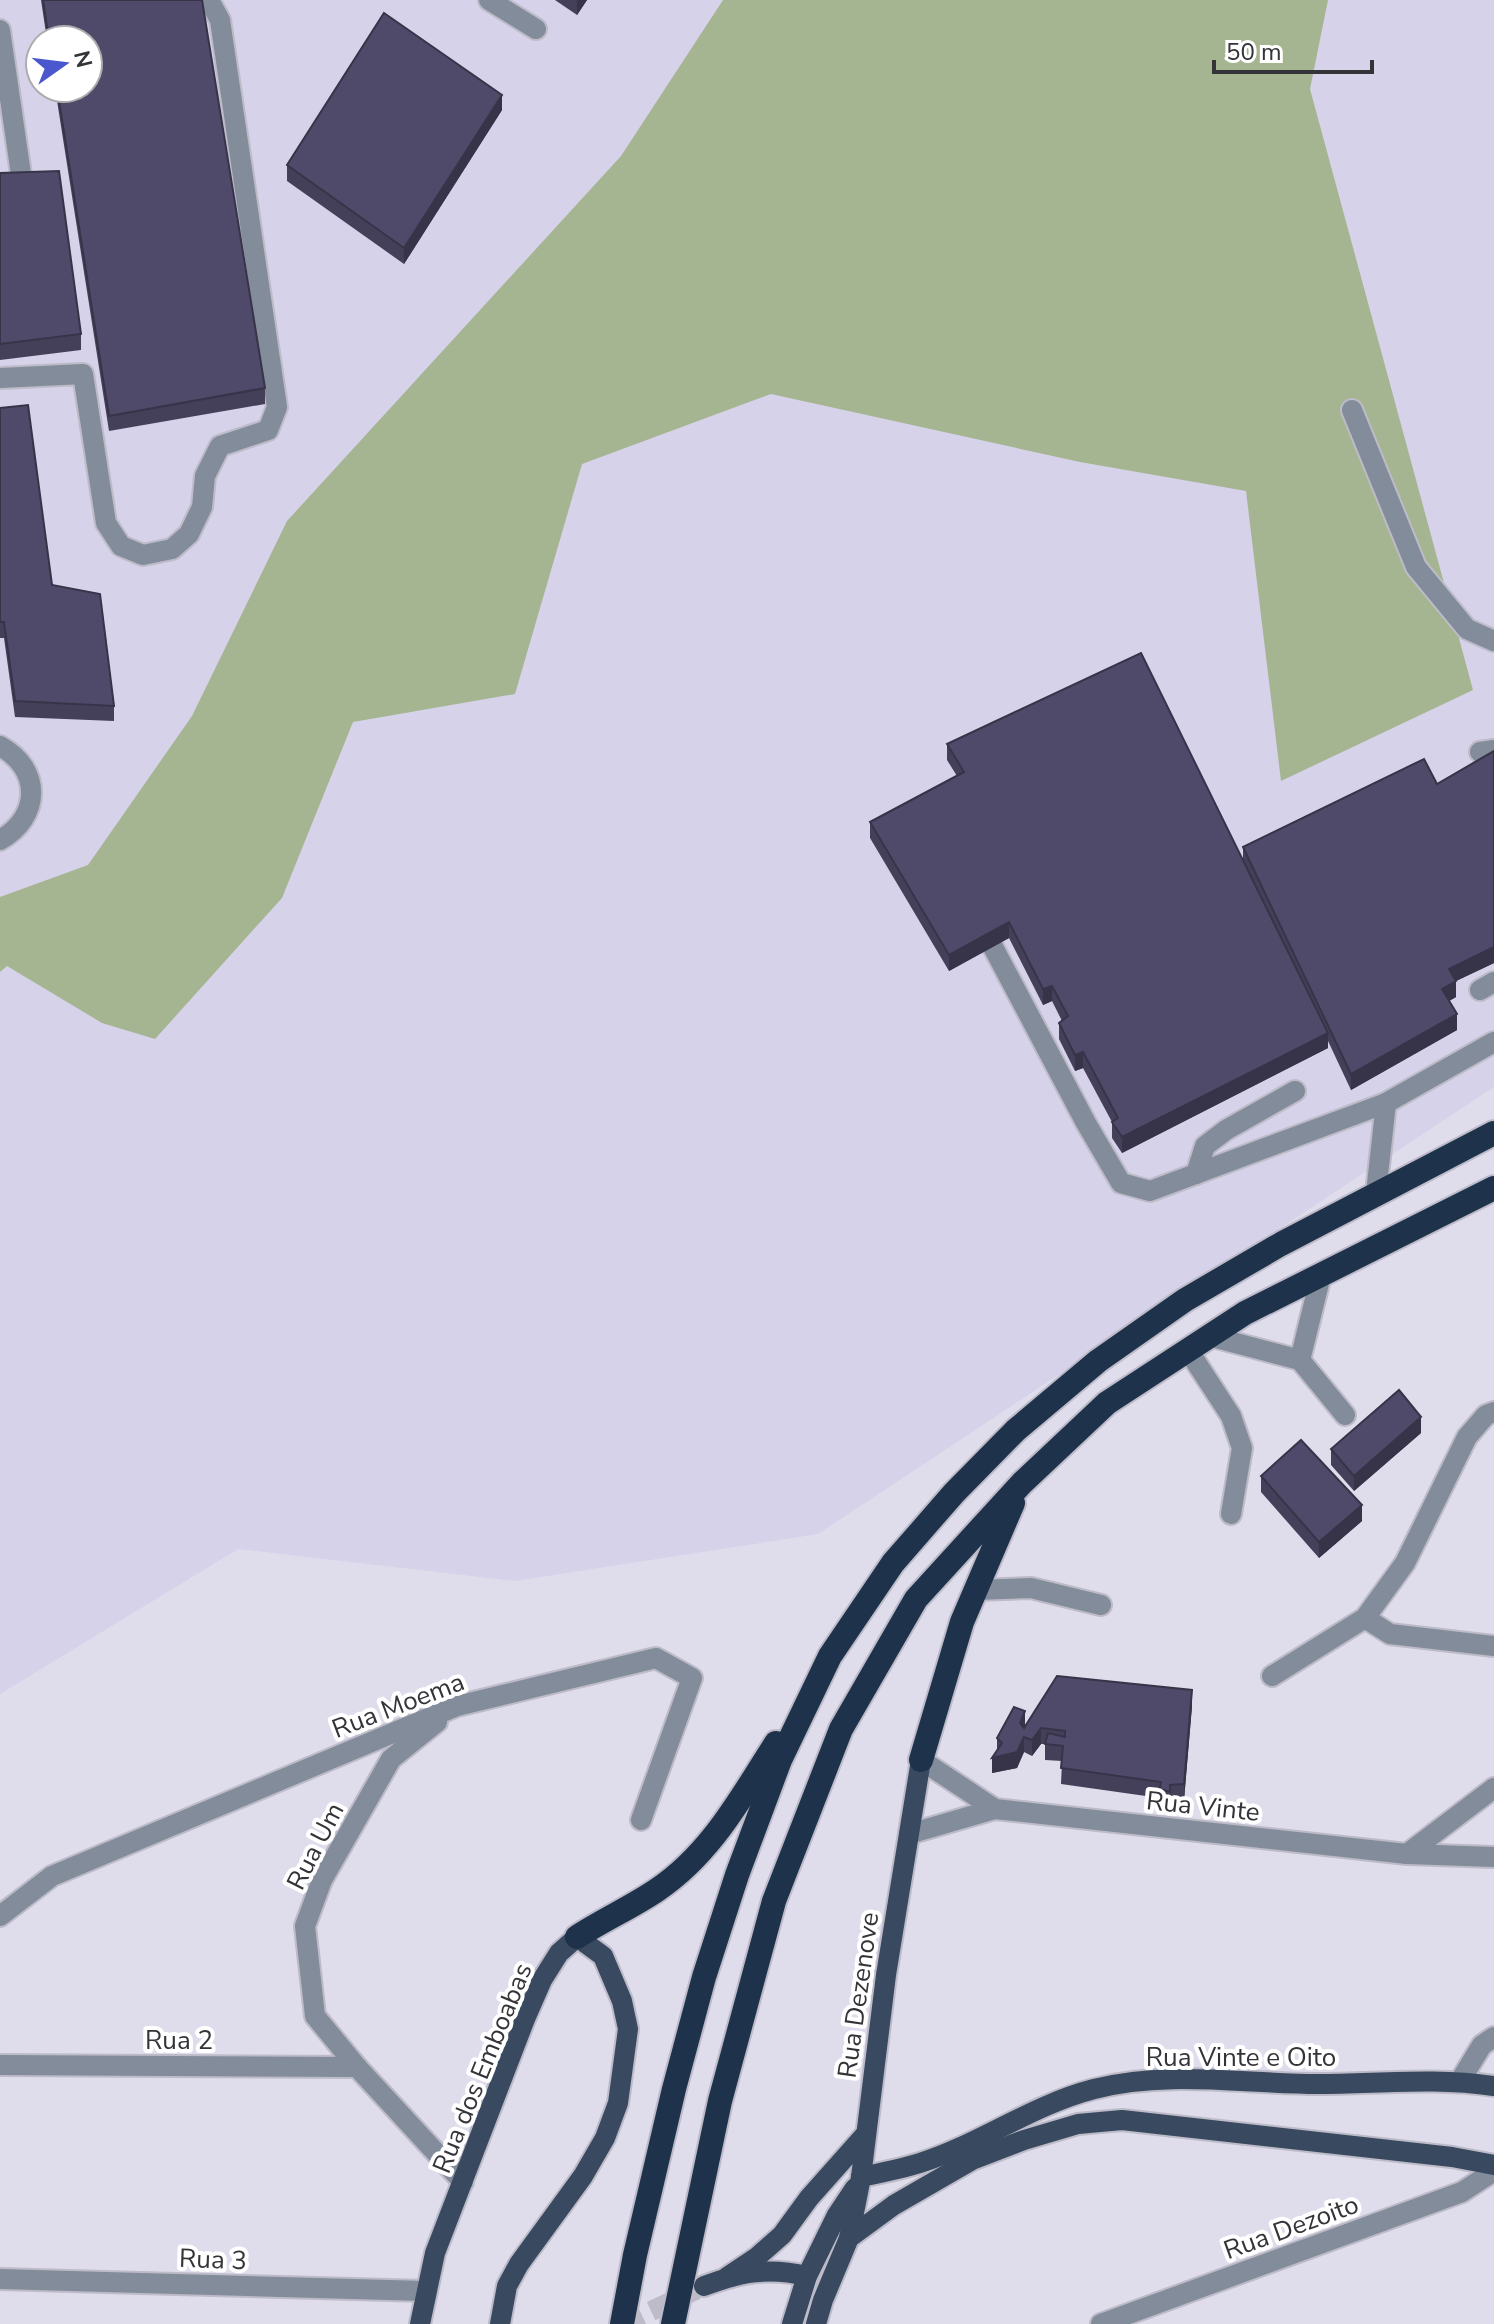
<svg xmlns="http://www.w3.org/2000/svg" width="1494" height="2324" font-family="'Nunito Sans',sans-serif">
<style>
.built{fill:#d5d2e9;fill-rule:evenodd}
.forest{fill:#a6b591}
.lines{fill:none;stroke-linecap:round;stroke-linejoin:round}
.major-tunnel{stroke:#bdbbc8;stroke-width:20;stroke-dasharray:20 10;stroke-linecap:butt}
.minor-casing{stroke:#bdbbc8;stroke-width:24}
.major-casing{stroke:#bdbbc8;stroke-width:24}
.highway-casing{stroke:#bdbbc8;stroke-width:28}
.minor{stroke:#828c9a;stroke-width:20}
.major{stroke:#384960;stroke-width:20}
.highway{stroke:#1e324b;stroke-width:24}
.wall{fill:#44405a}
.shaded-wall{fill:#37344a}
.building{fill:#4f4a69;stroke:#37344a;stroke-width:2}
.labels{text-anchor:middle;stroke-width:8;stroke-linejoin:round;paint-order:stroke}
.street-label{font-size:26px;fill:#333338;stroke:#fff}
</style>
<rect width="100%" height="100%" fill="#dfddec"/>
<path class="built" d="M0 0H1494V1087L818 1534 515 1581 238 1549 0 1694ZM40 40H88V88H40Z"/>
<polygon class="forest" points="723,0 1328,0 1310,89 1473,690 1281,781 1246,491 1080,462 771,394 582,464 515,694 353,722 282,898 155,1039 102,1023 7,966 0,972 0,897 88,865 192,716 287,521 621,156"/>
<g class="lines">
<polyline class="major-tunnel" points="624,2324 704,2286"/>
<g class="minor-casing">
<g id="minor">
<polyline points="489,0 536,29"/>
<polyline points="0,30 23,188"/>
<polyline points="0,378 83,374 106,523 121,546 143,555 172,549 189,534 202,507 205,476 220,446 268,430 277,407 220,20 209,0"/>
<polyline points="1352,410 1416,567 1467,629 1494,641"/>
<path d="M0 746C42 769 41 817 0 840"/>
<polyline points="1480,752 1494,750"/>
<polyline points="993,947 1086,1123 1121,1183 1150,1191 1386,1103 1494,1042"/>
<polyline points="1480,990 1494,982"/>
<polyline points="1196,1174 1205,1146 1226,1130 1295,1091"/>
<polyline points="1376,1193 1386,1103"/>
<polyline points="1321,1275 1300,1360 1345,1415"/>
<polyline points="1209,1336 1300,1360"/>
<polyline points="1188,1350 1231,1416 1242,1448 1231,1514"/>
<polyline points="976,1590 1031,1588 1101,1605"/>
<polyline points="1365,1618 1390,1634 1494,1646"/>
<polyline points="1272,1676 1365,1618 1405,1563 1467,1437 1486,1415 1494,1412"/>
<polyline points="437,1722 391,1759 322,1880 305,1926 315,2016 357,2067 463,2182"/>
<polyline points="921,1760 995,1809 1407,1854 1494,1857"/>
<polyline points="909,1834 995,1809"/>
<polyline points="1407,1854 1494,1788"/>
<polyline points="0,1916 52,1876 457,1706 656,1658 692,1678 641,1820"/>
<polyline points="0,2065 357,2067"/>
<polyline points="1460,2081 1482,2045 1494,2037"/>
<polyline points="0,2279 425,2291"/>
<polyline points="1101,2324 1462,2192 1494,2171"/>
</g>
</g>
<g class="major-casing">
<g id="major">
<path d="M861 2177C880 2173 901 2169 920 2163 980 2144 1032 2105 1094 2089 1167 2070 1244 2084 1318 2084 1377 2084 1435 2077 1494 2086"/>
<polyline points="849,2238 861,2177 886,1975 921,1760"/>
<polyline points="727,2277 757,2257 782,2235 809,2198 865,2135"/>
<path d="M704 2286C741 2272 768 2267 807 2276"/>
<polyline points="420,2324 435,2253 525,2019 542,1980 559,1953 577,1937 603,1956 622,2001 628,2029 618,2103 605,2138 583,2176 519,2264 507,2286 500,2324"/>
<polyline points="792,2324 807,2276 837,2215 855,2188"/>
<polyline points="816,2324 823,2300 849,2238 894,2205 972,2160 1024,2140 1078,2124 1122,2120 1452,2157 1494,2165"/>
</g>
</g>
<g class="highway-casing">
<g id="highway">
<polyline points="921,1760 962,1622 1013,1503"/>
<path d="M577 1937C603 1920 632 1907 657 1890 711 1854 742 1796 776 1743"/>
<polyline points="622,2324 635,2255 674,2089 704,1977 737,1875 780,1760 830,1656 893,1563 954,1493 1016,1430 1098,1361 1185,1300 1281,1244 1494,1133"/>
<polyline points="673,2324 720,2101 774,1901 841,1729 916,1599 1022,1483 1107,1403 1245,1313 1494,1188"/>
</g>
</g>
<use href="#minor" class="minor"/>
<use href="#major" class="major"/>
<use href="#highway" class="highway"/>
</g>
<g class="wall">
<polygon points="41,0 202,0 265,388 265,404 109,431 55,88 88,88 88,40 47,40"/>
<polygon points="555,0 587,0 577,15"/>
<polygon points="502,110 404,264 287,181 287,165"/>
<polygon points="0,173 81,334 81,350 0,360"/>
<polygon points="0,408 52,585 114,706 114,721 15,717 4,638 0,638"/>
<polygon points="947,744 1243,860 1243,847 1437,784 1494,751 1494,963 1456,981 1456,997 1449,1001 1457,1030 1351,1090 1328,1041 1328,1048 1122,1153 1112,1138 1112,1122 1083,1068 1075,1071 1059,1039 1059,1023 1062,1021 1052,1001 1043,1005 1009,938 949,971 870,838 870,822 957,776 947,760"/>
<polygon points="1421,1433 1354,1491 1331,1465 1331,1449"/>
<polygon points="1261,1476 1362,1521 1319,1558 1261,1492"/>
<polygon points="1192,1706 1184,1800 1170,1801 1170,1808 1160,1805 1160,1798 1061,1784 1062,1761 1045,1760 1045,1744 1041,1744 1032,1756 1024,1752 1017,1768 992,1773 997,1750 997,1738 1025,1728"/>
</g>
<g class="shaded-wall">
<polygon points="577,0 587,0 577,15"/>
<polygon points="502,95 502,110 404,264 404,248"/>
<polygon points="1009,922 1009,938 949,971 949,955"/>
<polygon points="1494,947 1494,963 1456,981 1456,997 1442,1005 1442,989 1449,969"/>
<polygon points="1052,986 1052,1001 1043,1005 1043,989"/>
<polygon points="1457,1014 1457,1030 1351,1090 1351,1074"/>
<polygon points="1328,1033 1328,1048 1122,1153 1122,1137"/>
<polygon points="1083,1052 1083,1068 1075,1071 1075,1055"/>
<polygon points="1421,1417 1421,1433 1354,1491 1354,1476"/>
<polygon points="1362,1505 1362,1521 1319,1558 1319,1542"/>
<polygon points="1192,1690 1192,1706 1184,1800 1184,1784"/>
<polygon points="1025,1711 1025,1727 1020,1739 1020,1723"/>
<polygon points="1041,1728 1041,1744 1032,1756 1032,1740"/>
<polygon points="1024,1737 1024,1752 1017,1768 992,1773 992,1758"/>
</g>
<g class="building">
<polygon points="43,0 202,0 265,388 109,416 57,88 88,88 88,40 49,40"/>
<polygon points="384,13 502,95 404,248 287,165"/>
<polygon points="59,171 81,334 0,344 0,173"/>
<polygon points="28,405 52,585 100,594 114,706 15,701 4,622 0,622 0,408"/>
<polygon points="1141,653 1328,1033 1122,1137 1112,1122 1118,1118 1083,1052 1075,1055 1059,1023 1068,1016 1052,986 1043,989 1009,922 949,955 870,822 964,772 947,744"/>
<polygon points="1494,751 1494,947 1449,969 1456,981 1442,989 1457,1014 1351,1074 1243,847 1424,759 1437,784"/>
<polygon points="1399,1390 1421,1417 1354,1476 1331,1449"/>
<polygon points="1301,1440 1362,1505 1319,1542 1261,1476"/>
<polygon points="1057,1676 1192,1690 1184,1784 1170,1785 1170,1792 1160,1789 1161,1782 1061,1768 1063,1746 1045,1744 1048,1733 1065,1737 1065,1731 1041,1728 1032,1740 1024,1737 1017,1752 992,1758 1002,1743 997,1738 1014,1707 1025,1711 1020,1723 1024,1728"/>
</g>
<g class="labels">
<g class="street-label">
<text transform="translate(398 1705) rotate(-21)" y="9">Rua Moema</text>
<text transform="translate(1203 1806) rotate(6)" y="9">Rua Vinte</text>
<text transform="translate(315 1846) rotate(-63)" y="9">Rua Um</text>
<text transform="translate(858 1995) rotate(-82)" y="9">Rua Dezenove</text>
<text x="179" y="2049">Rua 2</text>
<text x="1241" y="2066">Rua Vinte e Oito</text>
<text transform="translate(482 2068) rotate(-68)" y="9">Rua dos Emboabas</text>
<text transform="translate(1291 2227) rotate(-20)" y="9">Rua Dezoito</text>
<text transform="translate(213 2259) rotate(2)" y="9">Rua 3</text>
</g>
</g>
<g transform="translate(64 64) rotate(76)"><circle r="38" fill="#ffffff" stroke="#adadaf" stroke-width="2"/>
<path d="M0-6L14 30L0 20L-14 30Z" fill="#4b57cd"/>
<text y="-12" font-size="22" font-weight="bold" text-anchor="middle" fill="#333338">N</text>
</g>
<path d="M1214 60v12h158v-12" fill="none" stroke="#333338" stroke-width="4"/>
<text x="1226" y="60" font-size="24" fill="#333338" stroke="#ffffff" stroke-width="6" paint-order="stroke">50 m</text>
</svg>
